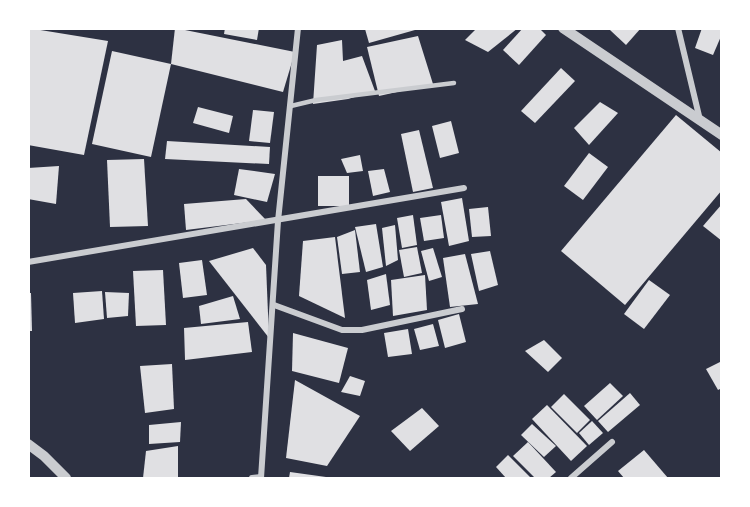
<svg xmlns="http://www.w3.org/2000/svg" width="750" height="507" font-family="Karla,sans-serif">
<style>
.building{fill:#e0e0e3}
.lines{fill:none;stroke-linecap:round;stroke-linejoin:round}
.service{stroke:#caccd0;stroke-width:4.5}
.minor{stroke:#caccd0;stroke-width:6}
.tertiary{stroke:#caccd0;stroke-width:10}
</style>
<rect width="100%" height="100%" fill="#2d3142"/>
<g class="building">
<polygon points="28,28 108,41 84,155 28,145"/>
<polygon points="175,28 295,52 283,92 171,64"/>
<polygon points="225,28 259,28 257,40 224,34"/>
<polygon points="413,28 415,30 369,43 365,29"/>
<polygon points="477,28 518,28 488,52 465,40"/>
<polygon points="523,28 539,28 546,35 519,65 503,50"/>
<polygon points="612,28 641,28 626,45 610,30"/>
<polygon points="702,28 722,28 722,34 713,55 695,48"/>
<polygon points="418,36 433,84 379,96 367,47"/>
<polygon points="342,40 343,61 362,56 375,91 348,99 313,104 317,45"/>
<polygon points="112,51 171,64 151,157 92,144"/>
<polygon points="561,68 575,81 535,123 521,111"/>
<polygon points="600,102 618,113 589,145 574,128"/>
<polygon points="198,107 233,116 229,133 193,123"/>
<polygon points="253,110 274,112 270,143 249,141"/>
<polygon points="676,115 722,153 722,190 625,305 561,251"/>
<polygon points="451,121 459,153 440,158 432,126"/>
<polygon points="419,130 433,188 413,192 401,134"/>
<polygon points="167,141 270,147 269,164 165,159"/>
<polygon points="589,153 608,167 583,200 564,186"/>
<polygon points="360,155 363,171 347,173 341,159"/>
<polygon points="144,159 148,226 110,227 107,160"/>
<polygon points="59,166 56,204 28,199 28,168"/>
<polygon points="239,169 275,174 267,202 234,195"/>
<polygon points="384,169 390,192 373,196 368,171"/>
<rect x="318" y="176" width="31" height="30"/>
<polygon points="462,198 469,241 449,246 441,202"/>
<polygon points="246,199 266,220 186,230 184,204"/>
<polygon points="722,204 722,241 703,226"/>
<polygon points="488,207 491,236 472,237 469,209"/>
<polygon points="413,215 417,245 402,248 397,218"/>
<polygon points="441,215 444,238 424,241 420,218"/>
<polygon points="376,224 383,267 366,272 355,227"/>
<polygon points="395,225 398,260 386,266 382,228"/>
<polygon points="355,230 360,272 342,274 337,237"/>
<polygon points="335,237 345,318 299,296 303,241"/>
<polygon points="417,247 422,273 404,277 399,250"/>
<polygon points="253,248 266,265 269,338 209,261"/>
<polygon points="433,248 442,277 429,281 421,251"/>
<polygon points="490,251 498,285 479,291 471,254"/>
<polygon points="465,254 478,304 450,307 443,258"/>
<polygon points="202,260 207,295 183,298 179,263"/>
<polygon points="163,270 166,325 136,326 133,271"/>
<polygon points="386,274 390,305 371,310 367,280"/>
<polygon points="425,275 427,310 393,316 391,280"/>
<polygon points="649,280 670,295 644,329 624,314"/>
<polygon points="102,291 104,319 75,323 73,293"/>
<polygon points="105,292 129,293 128,316 107,318"/>
<polygon points="28,293 31,293 32,331 28,331"/>
<polygon points="233,296 240,319 201,324 199,306"/>
<polygon points="459,314 466,342 445,348 438,320"/>
<polygon points="248,322 252,352 185,360 184,328"/>
<polygon points="433,324 439,346 420,350 414,329"/>
<polygon points="408,329 412,354 388,357 384,333"/>
<polygon points="293,333 348,348 339,383 292,371"/>
<polygon points="544,340 562,358 548,372 525,351"/>
<polygon points="722,361 722,388 718,390 706,369"/>
<polygon points="172,364 174,409 145,413 140,366"/>
<polygon points="350,376 365,381 360,396 341,392"/>
<polygon points="295,380 360,416 327,466 286,458"/>
<polygon points="610,383 623,396 597,420 584,406"/>
<polygon points="630,393 640,405 608,432 598,421"/>
<polygon points="564,394 590,420 577,433 551,407"/>
<polygon points="547,405 587,446 571,461 532,419"/>
<polygon points="422,408 439,426 410,451 391,431"/>
<polygon points="592,421 603,433 589,445 579,433"/>
<polygon points="181,422 180,442 149,444 149,425"/>
<polygon points="532,424 556,446 544,457 521,435"/>
<polygon points="528,442 556,472 549,478 535,478 513,456"/>
<polygon points="178,446 178,478 143,478 146,451"/>
<polygon points="644,450 668,478 624,478 618,471"/>
<polygon points="508,455 531,478 506,478 496,467"/>
<polygon points="290,472 326,477 326,478 289,478"/>
</g>
<g class="lines">
<polyline class="service" points="291,106 316,100 454,83"/>
<g class="minor">
<polyline points="678,28 700,120"/>
<polyline points="28,262 464,188"/>
<polyline points="274,305 342,330 362,330 462,309"/>
<polyline points="252,478 261,477"/>
<polyline points="261,478 278,221 298,28"/>
<polyline points="571,478 612,442"/>
</g>
<g class="tertiary">
<polyline points="563,28 722,135"/>
<polyline points="28,444 44,456 66,478"/>
</g>
</g>
<rect width="750" height="507" fill="none" stroke="#ffffff" stroke-width="60"/>
</svg>
